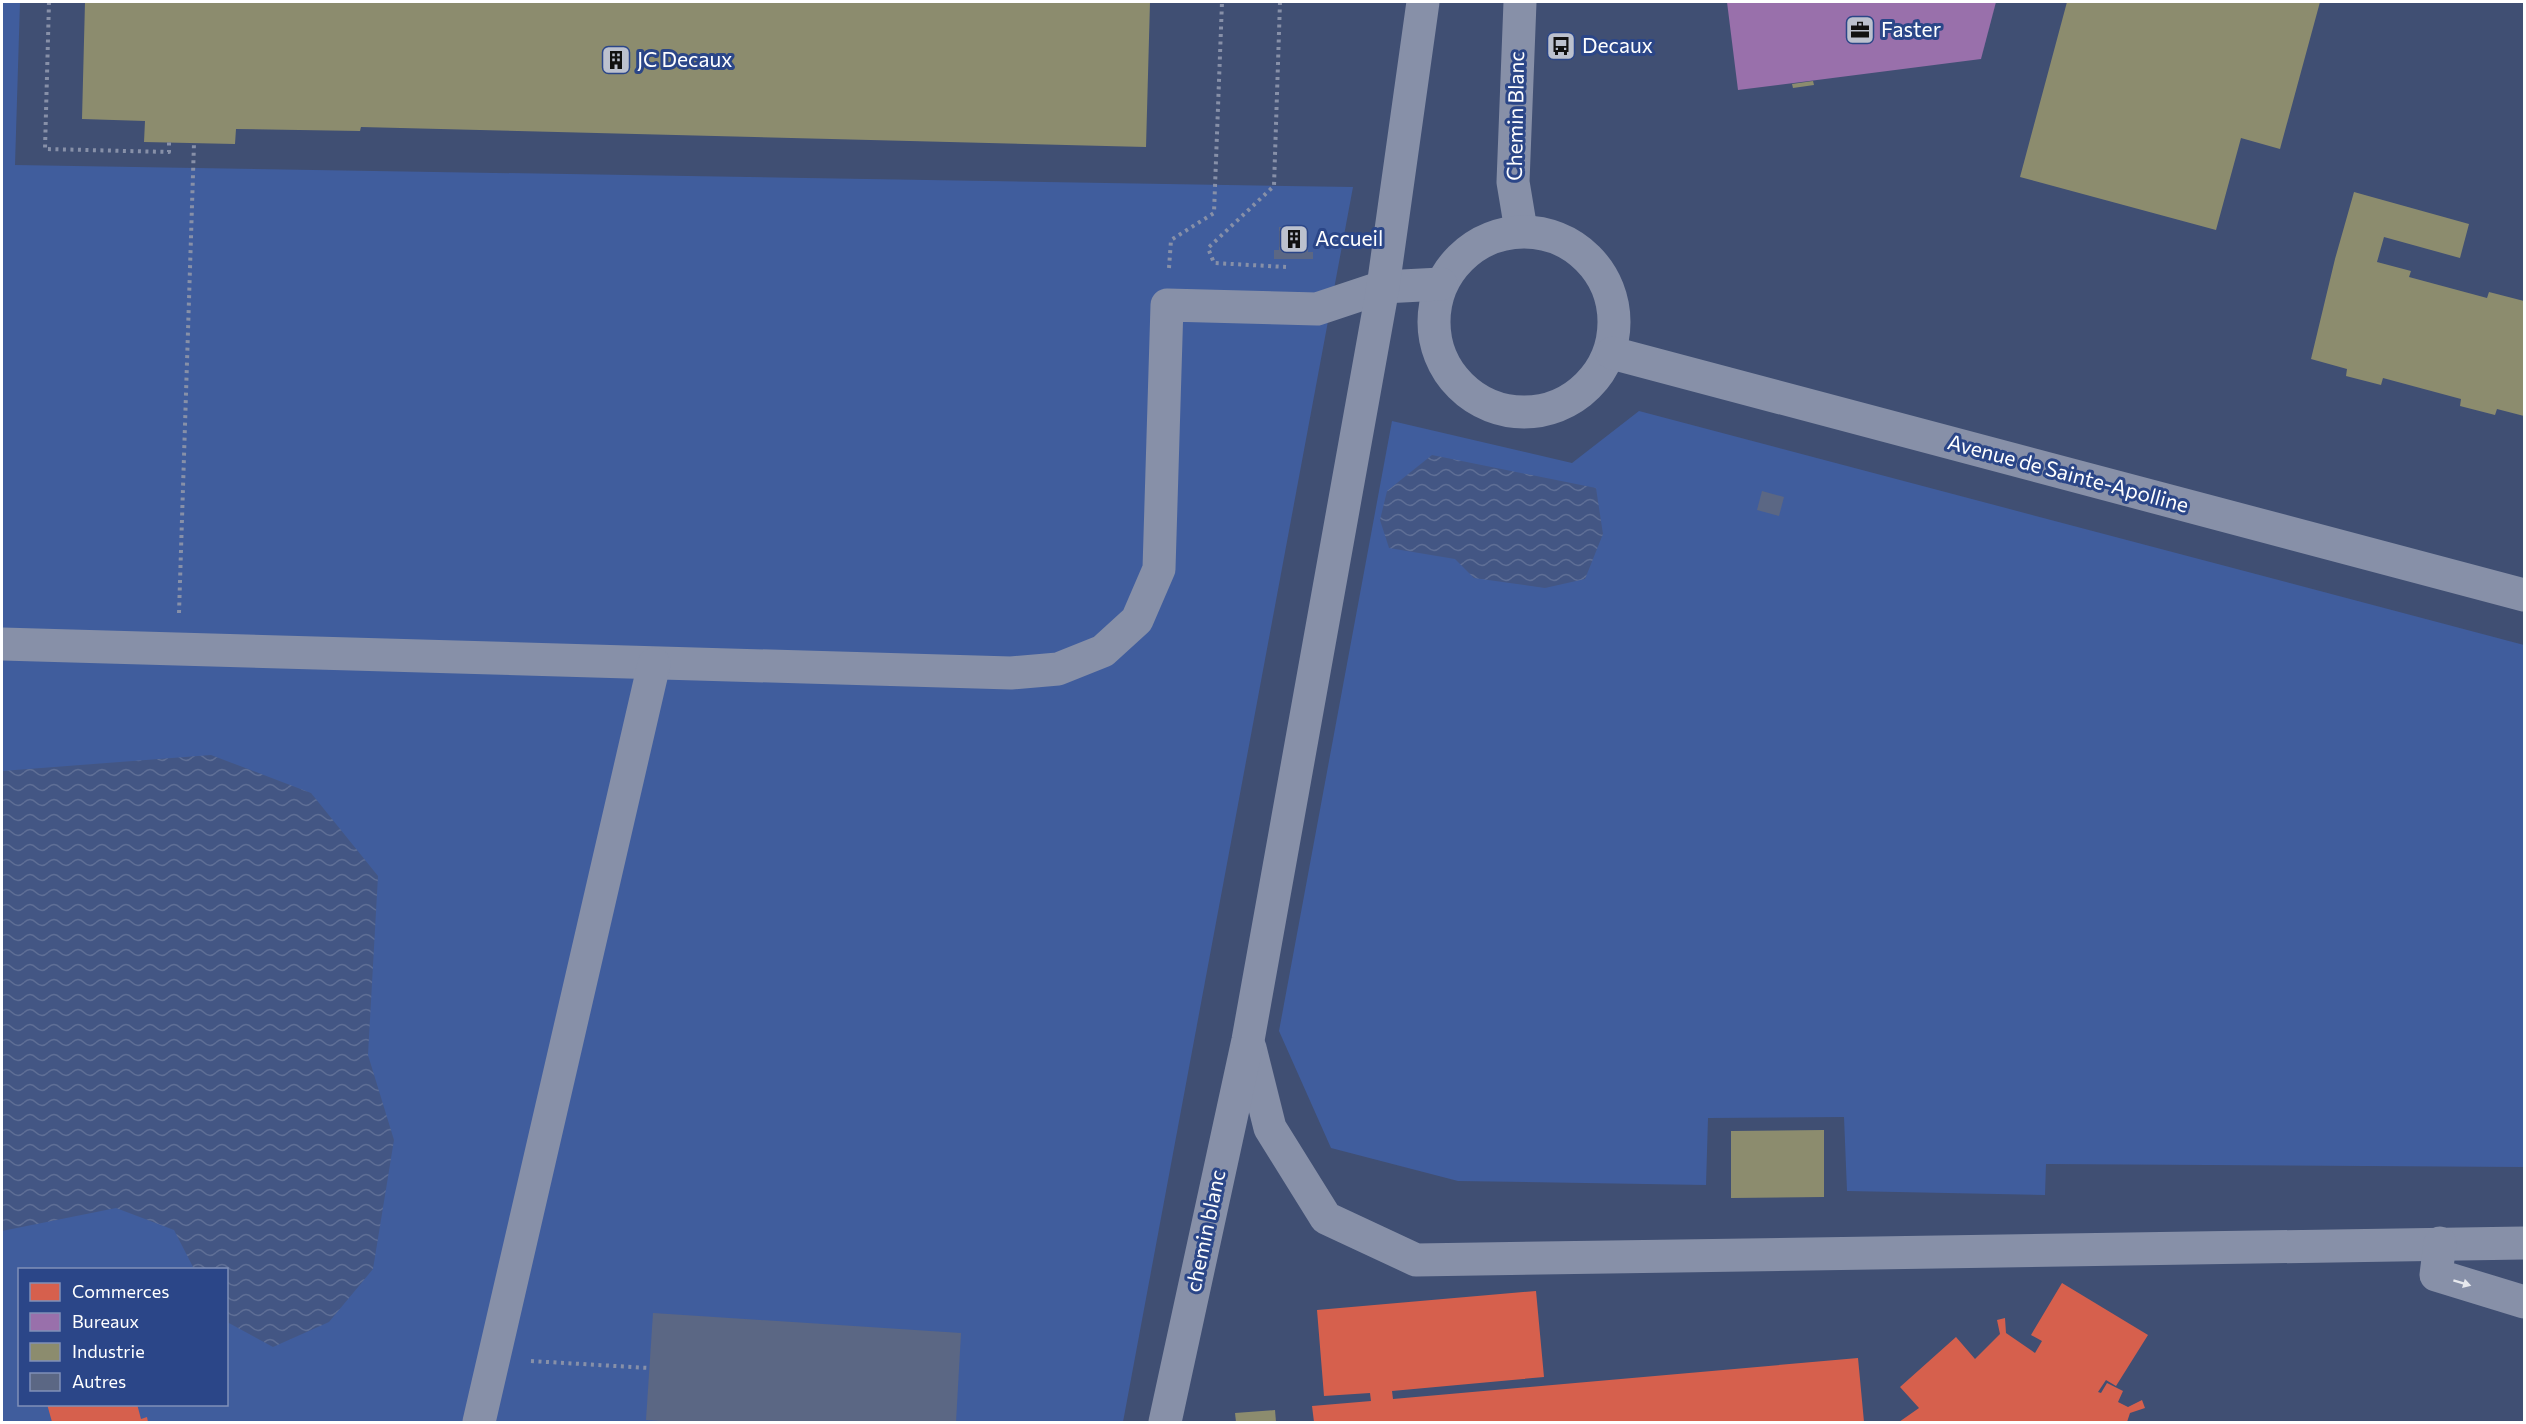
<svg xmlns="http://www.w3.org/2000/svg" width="2526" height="1424" font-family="Commissioner,sans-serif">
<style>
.grass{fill:#405d9d;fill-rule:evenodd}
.water{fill:url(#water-waves)}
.shops{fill:#d6604d}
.offices{fill:#9970ab}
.industry{fill:#8c8c6e}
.building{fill:#5b6784}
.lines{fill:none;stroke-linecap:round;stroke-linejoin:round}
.path{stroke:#8790a8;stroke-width:4;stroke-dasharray:3 4.5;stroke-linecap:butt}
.minor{stroke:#8790a8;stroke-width:33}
.oneway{fill:#e7e9ee}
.labels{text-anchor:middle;stroke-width:6;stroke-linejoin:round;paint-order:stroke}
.poi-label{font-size:21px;fill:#fff;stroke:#2b4688;text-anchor:start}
.street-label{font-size:21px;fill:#fff;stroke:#2b4688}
</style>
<defs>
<pattern id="water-waves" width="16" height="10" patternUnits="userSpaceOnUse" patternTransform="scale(1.5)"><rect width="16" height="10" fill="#435684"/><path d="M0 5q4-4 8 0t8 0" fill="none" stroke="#5f6f96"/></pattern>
</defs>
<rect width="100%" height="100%" fill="#404f73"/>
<g class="grass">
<path d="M2 2H20L15 165 1353 187 1123 1422H2ZM20 1270H226V1404H20Z"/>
<polygon points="1639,411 2524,645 2524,1167 2046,1164 2045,1195 1847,1191 1844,1117 1708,1118 1706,1185 1458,1181 1331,1148 1279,1031 1392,421 1572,463"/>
</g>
<g class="water">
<polygon points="1432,455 1596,488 1603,534 1585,579 1545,588 1474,578 1455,559 1389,548 1380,520 1387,491"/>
<polygon points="211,755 311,793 378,876 368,1055 394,1140 373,1269 329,1322 273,1347 227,1322 226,1270 194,1269 174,1230 116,1208 2,1231 2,771"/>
</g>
<g class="shops">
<polygon points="2062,1283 2148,1335 2116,1386 2106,1380 2098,1392 2101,1393 2107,1383 2123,1391 2118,1402 2128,1407 2142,1400 2145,1408 2130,1413 2127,1422 1899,1422 1919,1408 1900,1387 1956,1337 1975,1359 2000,1334 1997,1320 2005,1318 2006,1333 2035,1353 2042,1341 2031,1335"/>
<polygon points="1536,1291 1544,1377 1392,1391 1393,1399 1858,1358 1864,1422 1314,1422 1312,1406 1371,1401 1370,1393 1324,1396 1317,1310"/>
<polygon points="47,1404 137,1404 141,1419 147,1417 148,1422 52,1422"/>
</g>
<polygon class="offices" points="1727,2 1996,2 1981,59 1738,90"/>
<g class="industry">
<polygon points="85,2 1150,2 1146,147 361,127 360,131 236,129 235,144 144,142 145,121 82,119"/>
<polygon points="2067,2 2320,2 2280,149 2241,138 2216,230 2020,177"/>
<polygon points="1813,81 1814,85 1793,88 1792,84"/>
<polygon points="2354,192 2469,224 2460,258 2384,237 2377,262 2411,271 2409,277 2487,298 2489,292 2524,301 2524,416 2497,409 2495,415 2460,406 2461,399 2383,378 2381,385 2346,376 2347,369 2311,359 2335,259"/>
<polygon points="1824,1130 1824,1197 1731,1198 1731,1131"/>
<polygon points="1275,1410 1276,1422 1236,1422 1235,1413"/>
</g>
<g class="building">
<polygon points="1279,227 1308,228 1308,252 1313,252 1313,259 1274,259 1274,250 1279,250"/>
<polygon points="1762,491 1784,497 1779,516 1757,510"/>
<polygon points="653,1313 961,1333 956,1422 675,1422 646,1420"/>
</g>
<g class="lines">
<g class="path">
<polyline points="49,2 45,149 169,152 169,142"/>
<polyline points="1280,2 1274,186 1208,248 1214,263 1286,267"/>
<polyline points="1169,268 1171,240 1214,213 1222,2"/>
<polyline points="179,613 194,143"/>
<polyline points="531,1361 649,1368"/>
</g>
<g class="minor">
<polyline points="1520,2 1513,182 1521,230"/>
<circle cx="1524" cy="322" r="90"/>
<polyline points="1612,353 2524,595"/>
<polyline points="2,644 1011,673 1058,669 1103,651 1137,620 1159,569 1167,305 1317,309 1383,287 1441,284"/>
<polyline points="1250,1048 1270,1128 1326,1218 1416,1260 2524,1243"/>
<polyline points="2440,1243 2436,1275 2524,1302"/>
<polyline points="479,1422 654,664"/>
<polyline points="1165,1422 1248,1040 1383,287 1423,2"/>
</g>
</g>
<defs><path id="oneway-solid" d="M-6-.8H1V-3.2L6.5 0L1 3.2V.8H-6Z" transform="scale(1.5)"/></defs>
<use class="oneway" href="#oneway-solid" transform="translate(2462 1283) rotate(17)"/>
<defs>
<g id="office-square" transform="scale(1.5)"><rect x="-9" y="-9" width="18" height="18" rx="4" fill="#bcc1ce" stroke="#2b4688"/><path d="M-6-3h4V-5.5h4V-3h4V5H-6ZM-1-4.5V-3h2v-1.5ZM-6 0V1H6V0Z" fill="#111"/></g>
<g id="bus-square" transform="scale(1.5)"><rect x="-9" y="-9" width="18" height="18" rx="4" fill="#bcc1ce" stroke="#2b4688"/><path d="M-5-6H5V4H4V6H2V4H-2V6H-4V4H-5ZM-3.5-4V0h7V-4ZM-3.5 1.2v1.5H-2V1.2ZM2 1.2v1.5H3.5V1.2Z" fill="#111"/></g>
<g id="building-square" transform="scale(1.5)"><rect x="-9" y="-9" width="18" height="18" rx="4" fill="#bcc1ce" stroke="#2b4688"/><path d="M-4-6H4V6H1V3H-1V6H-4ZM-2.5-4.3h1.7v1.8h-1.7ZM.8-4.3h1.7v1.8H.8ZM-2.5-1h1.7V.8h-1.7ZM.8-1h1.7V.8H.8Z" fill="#111"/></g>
</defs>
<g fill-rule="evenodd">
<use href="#office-square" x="1860" y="30"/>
<use href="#bus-square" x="1561" y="46"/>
<use href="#building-square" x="616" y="60"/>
<use href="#building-square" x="1294" y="239"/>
</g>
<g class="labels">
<g class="poi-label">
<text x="1881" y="37">Faster</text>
<text x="1582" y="53">Decaux</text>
<text x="637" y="67">JC Decaux</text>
<text x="1315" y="246">Accueil</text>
</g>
<g class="street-label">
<text transform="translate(1516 116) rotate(-89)" y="7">Chemin Blanc</text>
<text transform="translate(2068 474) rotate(15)" y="7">Avenue de Sainte-Apolline</text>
<text transform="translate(1206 1231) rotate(-78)" y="7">chemin blanc</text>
</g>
</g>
<rect width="2526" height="1424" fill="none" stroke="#ffffff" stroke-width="6"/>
<rect x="18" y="1268" width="210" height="138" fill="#2b4688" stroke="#8090b8" stroke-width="1.5"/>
<rect x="30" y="1283" width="30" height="18" fill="#d6604d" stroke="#8090b8" stroke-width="1.5"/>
<text x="72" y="1298" font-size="18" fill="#ffffff">Commerces</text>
<rect x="30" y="1313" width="30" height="18" fill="#9970ab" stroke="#8090b8" stroke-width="1.5"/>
<text x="72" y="1328" font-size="18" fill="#ffffff">Bureaux</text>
<rect x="30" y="1343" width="30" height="18" fill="#8c8c6e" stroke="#8090b8" stroke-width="1.5"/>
<text x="72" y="1358" font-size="18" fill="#ffffff">Industrie</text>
<rect x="30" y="1373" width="30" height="18" fill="#5b6784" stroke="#8090b8" stroke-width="1.5"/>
<text x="72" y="1388" font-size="18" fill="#ffffff">Autres</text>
</svg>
